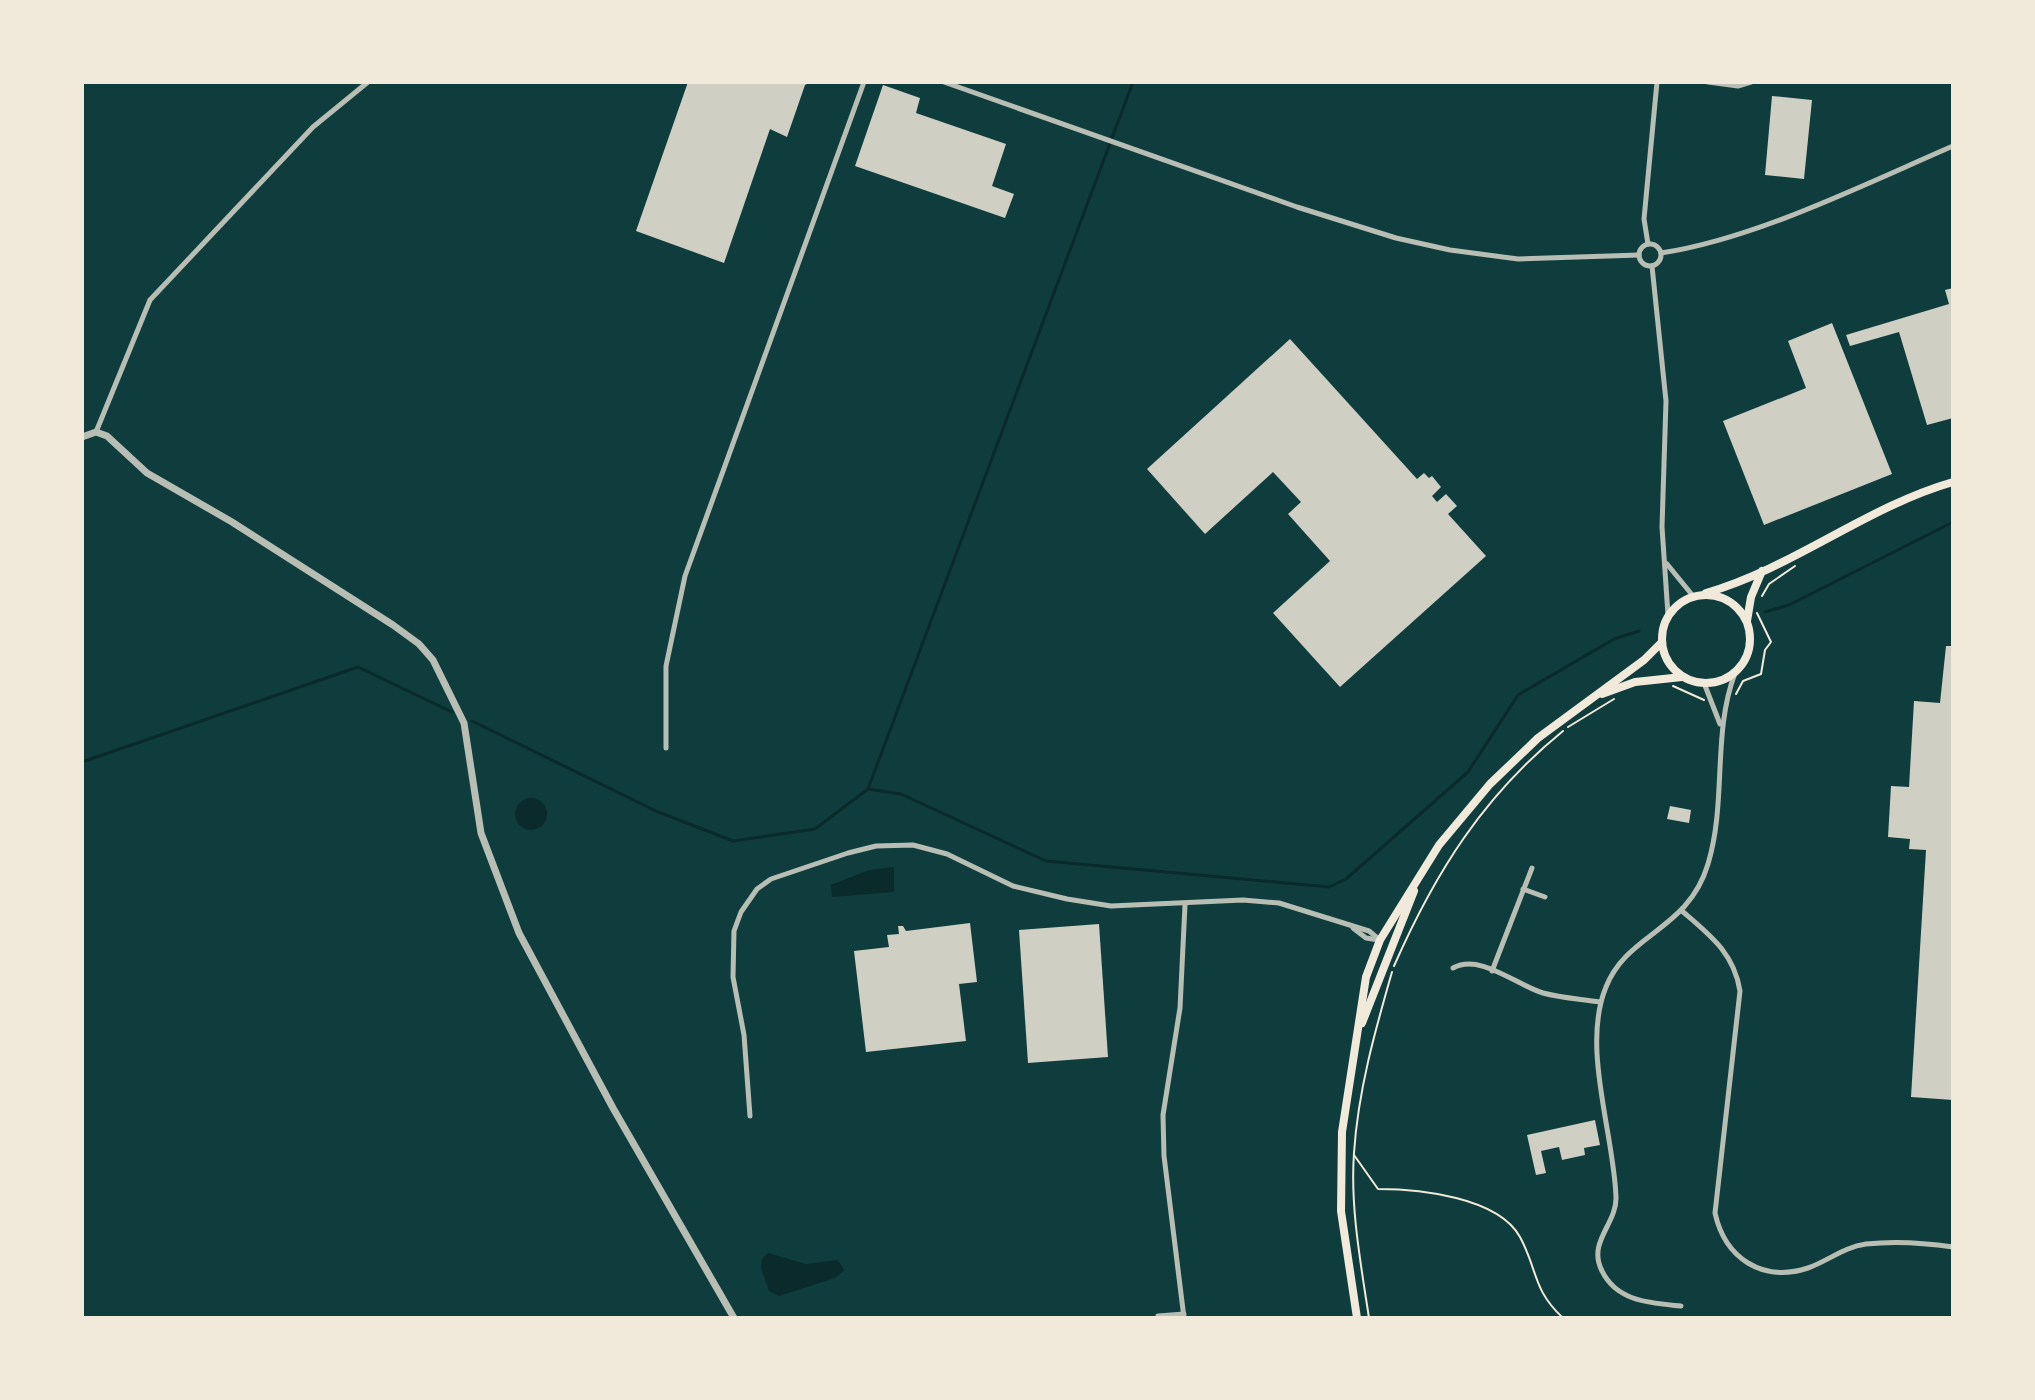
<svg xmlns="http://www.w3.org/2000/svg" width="2035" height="1400" font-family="'PT Sans Narrow',sans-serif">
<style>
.water{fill:#0a2a2b}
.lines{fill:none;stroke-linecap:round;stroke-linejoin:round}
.stream{stroke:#0a2a2b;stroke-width:3}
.building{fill:#cfcfc3}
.path{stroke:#f1e9da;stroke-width:2}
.minor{stroke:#b8beb3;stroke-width:5}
.tertiary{stroke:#b8beb3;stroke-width:7}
.primary{stroke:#f1e9da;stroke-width:8}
</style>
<rect width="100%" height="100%" fill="#0f3d3e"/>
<g class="water">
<circle cx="531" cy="814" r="16"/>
<polygon points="894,867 894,892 832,897 831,885 869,870"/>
<polygon points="768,1253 806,1264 838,1260 844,1270 835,1278 779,1296 769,1291 761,1268 762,1259"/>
</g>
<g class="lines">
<g class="stream">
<polyline points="1765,612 1789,605 1953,522"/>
<polyline points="472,721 656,811 733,841 815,829 868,789 1133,82"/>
<polyline points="82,762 358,667 452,712"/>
<polyline points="868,789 901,794 1046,861 1329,887 1346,879 1468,772 1518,695 1614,639 1639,631"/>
</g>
</g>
<g class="building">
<polygon points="688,82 811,82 805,85 787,137 770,129 724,263 636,231"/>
<polygon points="883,85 920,98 916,113 1006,144 992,186 1014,194 1005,218 855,166"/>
<polygon points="1772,96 1812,100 1804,179 1765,175"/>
<polygon points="1953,288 1953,418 1927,425 1899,332 1850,346 1846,335 1949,304 1945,290"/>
<polygon points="1832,323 1892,474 1764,525 1723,421 1806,388 1788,341"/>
<polygon points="1290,339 1417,479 1424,473 1429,478 1432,476 1441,487 1432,496 1437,502 1446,494 1457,506 1448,514 1486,556 1340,687 1273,613 1330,561 1288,514 1301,502 1273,472 1205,534 1147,469"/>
<polygon points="1946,646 1953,646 1953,1100 1911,1097 1926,850 1909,849 1910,839 1888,837 1891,786 1909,787 1914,701 1940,703"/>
<polygon points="1670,806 1691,810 1689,823 1667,819"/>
<polygon points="970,923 977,982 959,984 966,1041 866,1052 854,951 889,947 887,935 899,934 898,926 903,926 906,931"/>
<polygon points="1099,924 1108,1057 1028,1063 1019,930"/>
<polygon points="1595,1120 1600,1145 1584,1148 1585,1155 1562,1160 1559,1147 1541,1151 1546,1173 1536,1175 1527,1135"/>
</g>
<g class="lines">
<g class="path">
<polyline points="1762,596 1769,584 1795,566"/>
<polyline points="1673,686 1704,700"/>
<polyline points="1736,694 1743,681 1761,674 1765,650 1771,642 1757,613"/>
<polyline points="1568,727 1614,699"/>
<path d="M1394 966C1435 873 1483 796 1563 731"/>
<path d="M1354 1155 1378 1189C1419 1189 1498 1197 1520 1237 1538 1270 1532 1289 1563 1318"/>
<path d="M1369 1318C1361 1265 1350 1207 1354 1153 1358 1091 1375 1031 1392 972"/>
</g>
<g class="minor">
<polyline points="944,82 1297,207 1396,238 1450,250 1518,259 1639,255"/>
<polyline points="1708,82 1738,86 1751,82"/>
<circle cx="1650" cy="255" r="11"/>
<polyline points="1648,244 1644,219 1657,82"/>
<path d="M1661 253C1755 239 1865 184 1953 146"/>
<polyline points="1652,266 1666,401 1662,527 1668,615"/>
<polyline points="96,432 150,300 313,127 368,82"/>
<polyline points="1667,564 1693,596"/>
<polyline points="1704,683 1720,724"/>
<polyline points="666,748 666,666 685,576 864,82"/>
<polyline points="1523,889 1545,897"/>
<path d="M1682 911C1710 935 1734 953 1740 991L1715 1213C1725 1258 1762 1283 1808 1268 1828 1261 1844 1247 1866 1244 1893 1241 1926 1243 1953 1247"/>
<polyline points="1353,928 1366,938 1379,940"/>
<path d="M1453 968C1480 953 1516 985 1543 993 1561 998 1581 999 1600 1002"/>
<polyline points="1492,971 1532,868"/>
<polyline points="750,1116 744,1035 733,977 734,931 741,912 757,889 771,879 848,853 876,846 913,845 947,854 1013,886 1067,899 1111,906 1243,900 1279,903 1369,931 1380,940"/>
<path d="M1681 1306C1651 1303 1617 1302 1602 1271 1587 1242 1617 1224 1616 1197 1614 1134 1581 1047 1606 987 1627 933 1688 931 1708 864 1727 801 1712 734 1735 673"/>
<polyline points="1158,1316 1184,1314"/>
<polyline points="1184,1318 1164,1156 1163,1115 1180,1008 1185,905"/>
</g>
<polyline class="tertiary" points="82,437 96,432 107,436 147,473 232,522 393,625 419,644 433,660 464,723 481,833 519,933 613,1108 734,1318"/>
<g class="primary">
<path d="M1706 593C1793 568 1866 507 1953 482"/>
<circle cx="1706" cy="639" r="44"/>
<polyline points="1747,621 1751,597 1762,571"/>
<polyline points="1602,694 1635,682 1682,677"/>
<polyline points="1362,1023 1414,891"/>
<polyline points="1357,1318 1341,1211 1342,1132 1366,977 1380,940 1439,845 1490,784 1538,738 1644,660 1661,643"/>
</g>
</g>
<rect width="2035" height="1400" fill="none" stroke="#f1e9da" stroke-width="168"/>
</svg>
